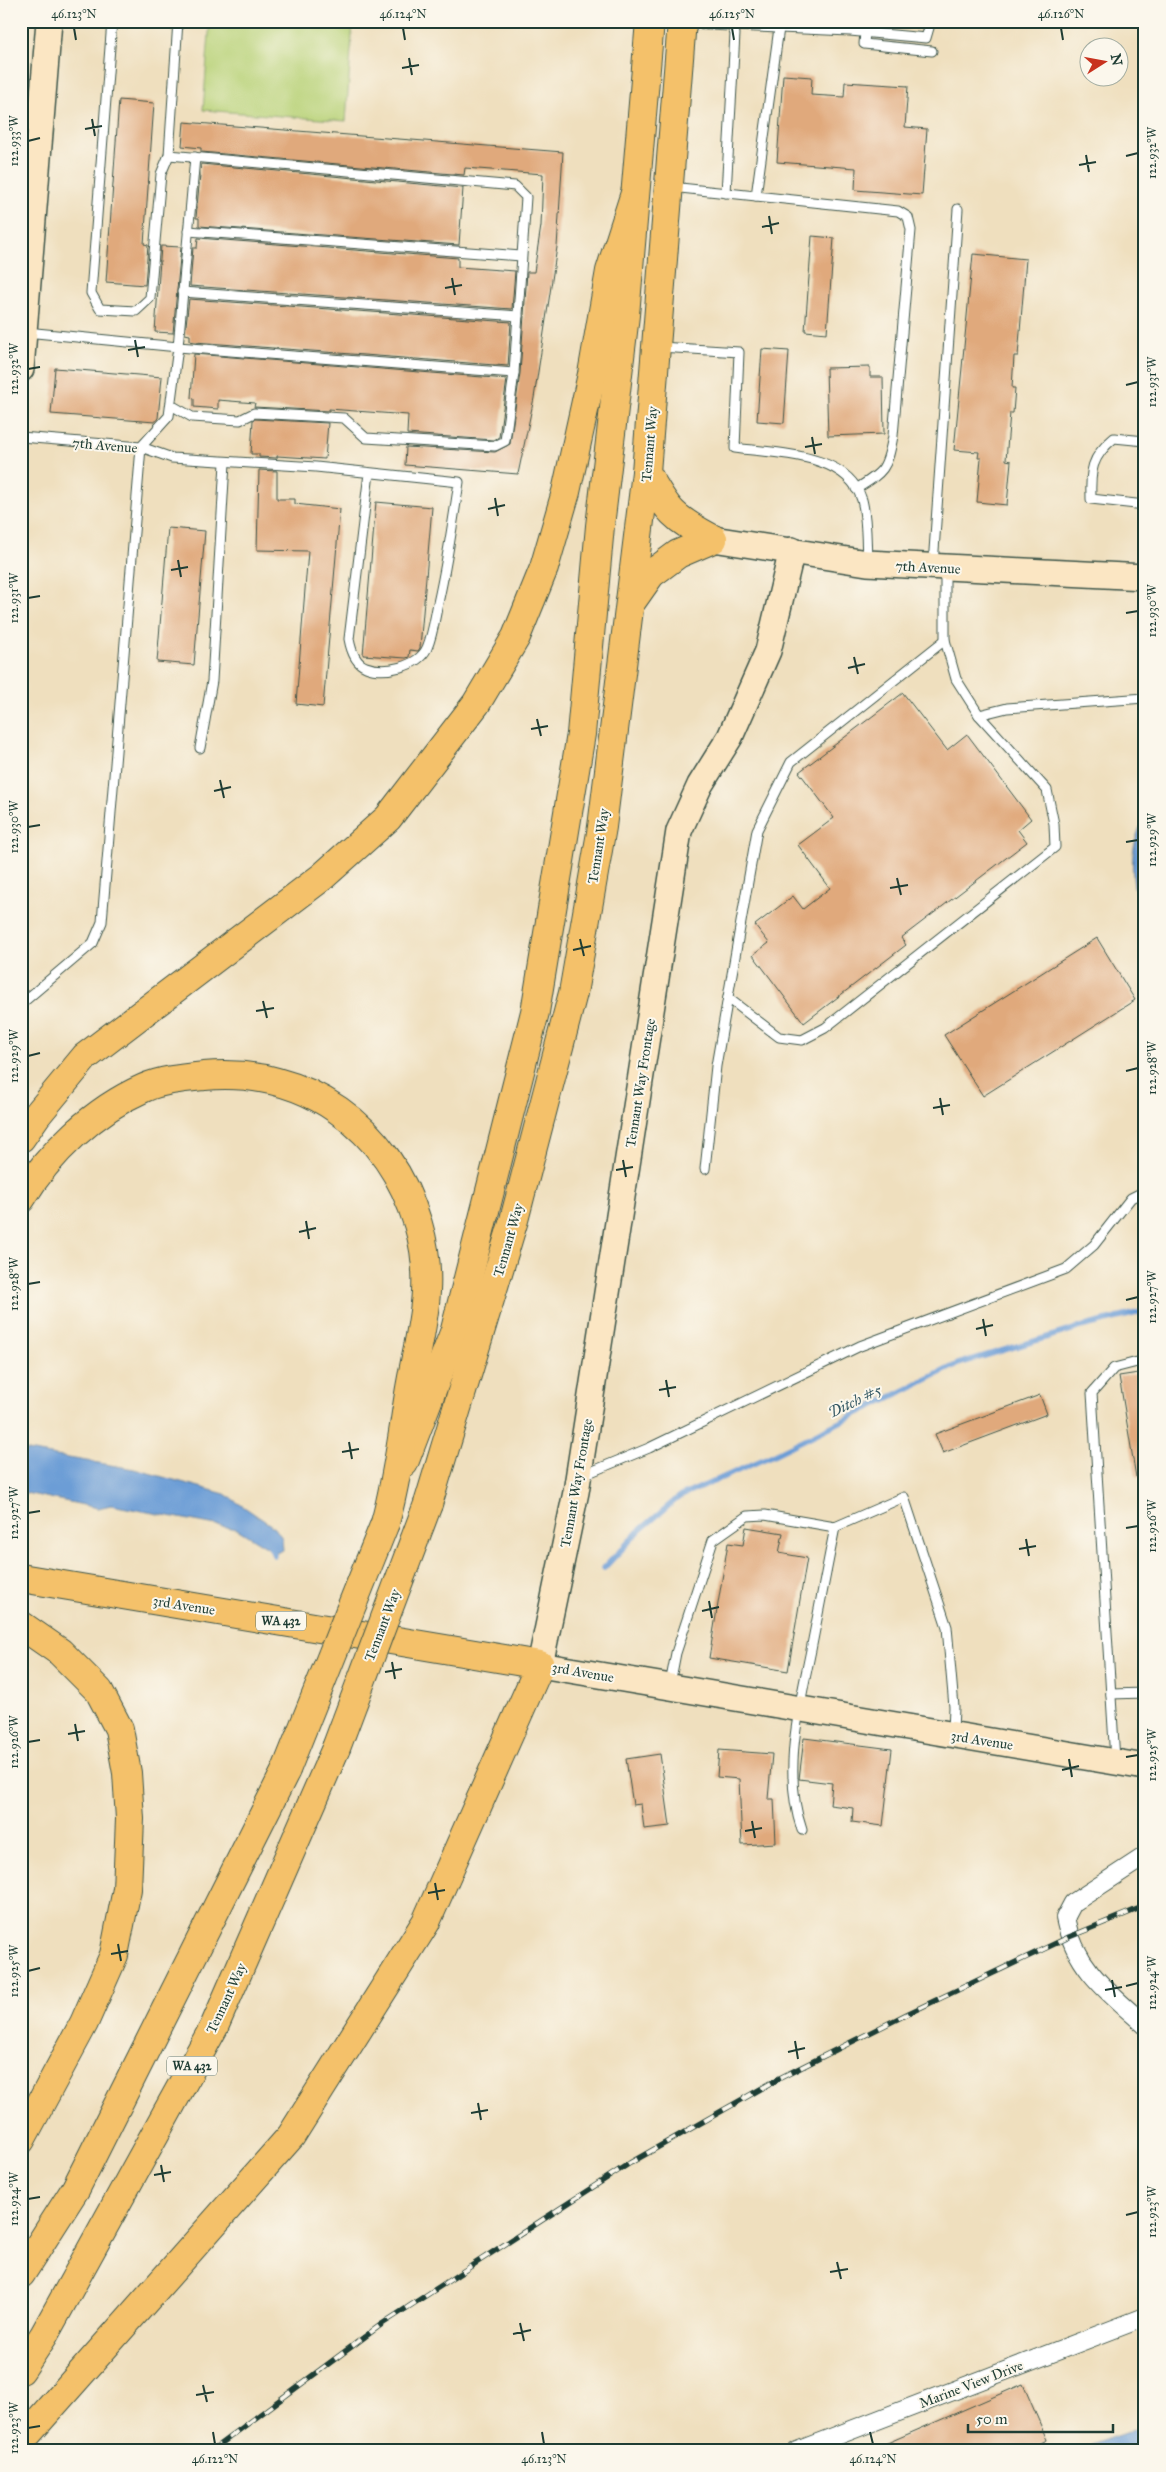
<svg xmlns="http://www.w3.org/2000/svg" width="1166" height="2472" font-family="'IM FELL Great Primer',serif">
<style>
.green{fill:#b7d176;stroke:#6b8755}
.water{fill:#6c9dd6;stroke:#466d85}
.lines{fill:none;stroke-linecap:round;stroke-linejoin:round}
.stream{stroke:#6c9dd6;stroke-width:5.5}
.building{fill:#e0a97b}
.lane-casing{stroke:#3e5549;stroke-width:11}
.street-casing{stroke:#3e5549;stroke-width:20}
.secondary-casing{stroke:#3e5549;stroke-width:28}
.primary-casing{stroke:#3e5549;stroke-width:30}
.highway-casing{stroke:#3e5549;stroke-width:30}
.lane{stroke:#fff;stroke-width:9}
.street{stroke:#fff;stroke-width:18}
.secondary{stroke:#fbe6c3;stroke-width:25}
.primary{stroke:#f4c16a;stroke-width:28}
.highway{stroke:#f4c16a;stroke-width:28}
.rail-casing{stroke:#1f3d34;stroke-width:5.5}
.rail{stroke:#fbf7ec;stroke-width:4;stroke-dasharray:11;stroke-linecap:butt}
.highway-bridge-casing{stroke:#3e5549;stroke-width:30;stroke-linecap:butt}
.highway-bridge{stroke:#f4c16a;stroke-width:28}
.ticks{fill:none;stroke:#1f3d34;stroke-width:2}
.labels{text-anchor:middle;stroke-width:4;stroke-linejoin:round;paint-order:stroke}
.shield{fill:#fbf7ec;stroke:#61756b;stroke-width:1}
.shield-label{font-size:12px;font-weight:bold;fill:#1f3d34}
.street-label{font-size:14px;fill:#1f3d34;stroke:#fbf7ec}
.water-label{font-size:15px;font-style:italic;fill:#365a65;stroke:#fbf7ec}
.neatline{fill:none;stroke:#1f3d34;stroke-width:2}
.ticks-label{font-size:12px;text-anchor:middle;fill:#1f3d34}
</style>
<rect width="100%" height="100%" fill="#fbf7ec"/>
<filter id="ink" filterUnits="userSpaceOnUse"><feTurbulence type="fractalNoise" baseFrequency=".02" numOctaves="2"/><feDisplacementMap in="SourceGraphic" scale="10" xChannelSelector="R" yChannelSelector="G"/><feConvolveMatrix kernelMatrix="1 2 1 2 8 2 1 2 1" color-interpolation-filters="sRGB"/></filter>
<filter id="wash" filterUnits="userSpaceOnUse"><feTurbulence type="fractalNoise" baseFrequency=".0096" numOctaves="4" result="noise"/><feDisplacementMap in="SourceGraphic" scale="20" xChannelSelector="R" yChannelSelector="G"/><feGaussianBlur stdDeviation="1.12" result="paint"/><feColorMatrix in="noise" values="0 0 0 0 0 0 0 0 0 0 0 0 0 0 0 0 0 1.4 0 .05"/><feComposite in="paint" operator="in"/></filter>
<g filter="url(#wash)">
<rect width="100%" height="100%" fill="#efdfbe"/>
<polygon class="green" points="210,21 353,21 346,121 203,110"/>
<g class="water">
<path d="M1145 817V939C1136 895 1122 858 1145 817Z"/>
<polygon points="21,1450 134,1469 225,1494 275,1528 282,1538 283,1550 276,1553 237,1529 111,1505 98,1508 21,1492"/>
<polygon points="1145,2426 1145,2451 1073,2451"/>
</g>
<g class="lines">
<g class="stream">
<polyline points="269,1544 274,1555"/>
<polyline points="604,1568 639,1531 679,1497 773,1455 958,1364 1081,1327 1145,1311"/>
</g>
</g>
<g id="blocks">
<g class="building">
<polygon points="783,75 812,77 811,95 844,97 845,82 908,86 905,127 927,129 922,195 855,190 856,168 777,162"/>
<polygon points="119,100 154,103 144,244 148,245 145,285 106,282"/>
<polygon points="184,122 563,152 557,247 534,398 518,474 405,465 406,447 495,452 510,444 520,373 527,272 534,272 541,226 543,174 465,168 464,175 201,152 201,148 182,146"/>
<polygon points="201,164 463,188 459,245 199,226 199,218 196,218"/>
<polygon points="812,236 834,238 827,333 805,331"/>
<polygon points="198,238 458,258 458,267 515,271 512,309 190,286 193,248 197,248"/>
<polygon points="161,246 181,247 173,333 155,332"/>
<polygon points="973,254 1026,259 1018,356 1014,356 1012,388 1015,388 1013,413 1010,413 1006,460 1011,461 1007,505 977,502 981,458 978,458 979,452 954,450"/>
<polygon points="189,299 511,322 508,366 195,342 190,341 190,335 185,334"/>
<polygon points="762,349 789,351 784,423 757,421"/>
<polygon points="194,354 507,379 499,437 494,440 407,434 408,415 329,409 329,411 254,407 255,403 218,400 218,409 194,407 194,399 191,398"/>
<polygon points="870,367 870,377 883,377 884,434 828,436 826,368"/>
<polygon points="55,368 162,377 158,418 155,422 51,414"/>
<polygon points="255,419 328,423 325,459 277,456 277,458 259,457 259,454 251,454 253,420"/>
<polygon points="259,470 277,471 277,499 295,499 295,504 340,509 323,707 296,704 308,551 257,550"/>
<polygon points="376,502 432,507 420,648 418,651 410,650 409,657 406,658 363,655"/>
<polygon points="168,528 205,531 194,665 157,662"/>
<polygon points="903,693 947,750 967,734 1031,819 1018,830 1027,842 901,938 906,945 804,1023 753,955 769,943 755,925 793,896 803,909 830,888 798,845 834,818 799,772"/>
<polygon points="1097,938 1135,1000 983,1096 944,1035"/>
<polygon points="1145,1372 1145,1476 1136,1477 1119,1376"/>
<polygon points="1040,1395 1047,1414 943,1453 935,1434"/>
<polygon points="746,1527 783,1533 779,1553 807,1558 788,1671 709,1658 728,1543 743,1545"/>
<polygon points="804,1738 892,1749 883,1826 852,1822 853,1808 830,1805 832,1783 799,1779"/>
<polygon points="719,1750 772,1754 768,1799 774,1799 776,1843 742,1845 739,1779 717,1777"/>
<polygon points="660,1754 670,1826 644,1829 641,1804 633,1805 626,1759"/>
<polygon points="1023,2384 1047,2440 1024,2451 869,2451"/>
</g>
</g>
</g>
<g filter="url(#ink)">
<use href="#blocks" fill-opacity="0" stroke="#3e5549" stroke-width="1"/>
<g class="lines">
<g class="lane-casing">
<g id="lane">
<polyline points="112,21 91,293 100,309 136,311 150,298 161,174 169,155 178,21"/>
<polyline points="733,21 732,26 850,31 926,38 931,21"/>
<polyline points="684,24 732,26 735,34 726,193"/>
<polyline points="865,32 864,44 932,51"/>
<polyline points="169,155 515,186 526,197 514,373 505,441 495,446 366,438 344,418 254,413 240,420 192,417 171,405"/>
<polyline points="195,157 178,347 514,373"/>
<path d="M671 187 898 211 908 217 911 230 893 436C887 469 884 472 856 489"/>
<polyline points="756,196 779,28"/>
<polyline points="188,231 521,256"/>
<polyline points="182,292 518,316"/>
<path d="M660 347 739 352 735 448C776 454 847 452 862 500 867 519 866 541 867 561"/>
<path d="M21 437 141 447 172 458 316 467 459 482C453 523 447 563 438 603 435 617 433 634 427 648 418 667 384 674 366 667 355 663 351 650 349 639L369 473"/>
<path d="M1145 441 1114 438C1091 457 1090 471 1091 499L1145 505"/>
<polyline points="933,565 958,209"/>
<polyline points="945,568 945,640 956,679 979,715 1007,708 1145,698"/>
<polyline points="200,748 212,681 225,463"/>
<polyline points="728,998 779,1037 802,1040 825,1028 1055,847 1054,824 1047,790 979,715"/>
<polyline points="21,1004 93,943 102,922 141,447 169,416 178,347 26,332"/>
<polyline points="705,1169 716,1066 757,830 791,762 945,640"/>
<polyline points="581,1476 649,1448 860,1346 1066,1269 1094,1245 1131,1198 1145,1191"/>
<polyline points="670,1684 676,1653 713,1540 747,1516 765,1515 835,1527 904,1497 947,1627 954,1707 953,1732"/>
<polyline points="1111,1694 1145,1693"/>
<polyline points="1115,1760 1092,1393 1114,1368 1145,1360"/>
<path d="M802 1830C782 1772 799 1709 811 1650 819 1609 827 1568 835 1527"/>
</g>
</g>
<g class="street-casing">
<g id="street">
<path d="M1145 1856 1073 1903 1065 1918C1075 1968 1109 1993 1145 2025"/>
<polyline points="797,2451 1145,2317"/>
</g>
</g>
<g class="secondary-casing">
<g id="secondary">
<polyline points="21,369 49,21"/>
<polyline points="713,539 867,563 1145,577"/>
<polyline points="792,550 768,651 730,737 700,785 679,831 576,1492 540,1665 1145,1767"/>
</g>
</g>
<g class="primary-casing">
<g id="primary">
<path d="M646 472C668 512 673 518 713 539"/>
<polyline points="632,601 651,574 678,554 713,539"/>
<polyline points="404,1463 455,1330 535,1012 581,734 600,526 625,315 650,21"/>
<polyline points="428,1504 514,1220 573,993 602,827 646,472 682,21"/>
</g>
</g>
<g class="highway-casing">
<g id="highway">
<polyline points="21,1138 37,1115 85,1057 322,877 388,818 476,704 516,637 544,568 566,492 592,374 610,271 635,193"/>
<path d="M21 1199C49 1153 94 1110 144 1088 162 1080 185 1078 204 1076 306 1067 389 1127 418 1224 437 1286 419 1333 409 1394 402 1437 397 1480 385 1523"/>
<polyline points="21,1578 540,1665 426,1922 291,2136 21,2441"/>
<polyline points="21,1625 60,1652 99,1691 119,1729 127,1773 130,1819 127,1889 114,1955 84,2023 21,2140"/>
<polyline points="21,2274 76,2188 286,1770"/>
<polyline points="21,2370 44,2335 214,2027 336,1748"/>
</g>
</g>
<use href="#lane" class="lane"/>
<use href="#street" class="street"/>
<use href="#secondary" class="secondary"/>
<use href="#primary" class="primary"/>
<use href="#highway" class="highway"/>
<g class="rail-casing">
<polyline id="rail" points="211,2451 382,2324 630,2163 780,2078 909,2013 1069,1937 1145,1906"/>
</g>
<use href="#rail" class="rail"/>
<g class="highway-bridge-casing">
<g id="highway-bridge">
<polyline points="336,1748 428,1504"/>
<polyline points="286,1770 385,1523"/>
</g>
</g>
<use href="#highway-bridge" class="highway-bridge"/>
</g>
</g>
<path class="ticks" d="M74 28 76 40M403 28 405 40M732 28 734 40M1061 28 1063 40M409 58 412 75M402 68 419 65M92 119 95 136M85 129 102 126M28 141 40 138M1086 155 1089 172M1126 156 1138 153M1079 165 1096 162M769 216 772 234M762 227 779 223M452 278 455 295M445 288 462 285M135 340 138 357M128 350 145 347M28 369 40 367M1126 385 1138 382M812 437 815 454M805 447 822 444M495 498 498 516M488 509 505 505M178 560 181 577M171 570 188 567M28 598 40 596M1126 613 1138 611M854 657 858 674M848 668 865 664M537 719 541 736M531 729 548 726M220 780 224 798M214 791 231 787M28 827 40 825M1126 842 1138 840M897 878 901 895M890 888 908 885M580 939 584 956M573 950 591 946M263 1001 267 1018M256 1011 274 1008M28 1056 40 1053M1126 1071 1138 1068M940 1098 943 1115M933 1108 950 1105M623 1160 626 1177M616 1170 633 1167M306 1221 309 1239M299 1232 316 1228M28 1284 40 1282M1126 1300 1138 1297M983 1319 986 1336M976 1329 993 1325M666 1380 669 1397M659 1390 676 1387M349 1442 352 1459M342 1452 359 1449M28 1513 40 1511M1126 1528 1138 1526M1026 1539 1029 1556M1019 1549 1036 1546M709 1601 712 1618M702 1611 719 1607M392 1662 395 1679M385 1672 402 1669M75 1724 78 1741M68 1734 85 1731M28 1742 40 1740M1126 1757 1138 1755M1069 1759 1072 1777M1062 1770 1079 1766M752 1821 755 1838M745 1831 762 1828M435 1883 438 1900M428 1893 445 1890M118 1944 121 1961M111 1954 128 1951M28 1971 40 1968M1112 1980 1115 1997M1126 1986 1138 1983M1105 1990 1122 1987M795 2041 798 2059M788 2052 805 2048M478 2103 481 2120M471 2113 488 2110M161 2165 164 2182M154 2175 171 2172M28 2199 40 2197M1126 2215 1138 2212M837 2262 841 2279M830 2272 848 2269M520 2323 524 2341M513 2334 531 2330M203 2385 207 2402M196 2395 214 2392M28 2428 40 2426M213 2432 215 2444M542 2432 544 2444M870 2432 873 2444"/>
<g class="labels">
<g class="shield">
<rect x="256" y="1611.5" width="50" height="19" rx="4"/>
<rect x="167" y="2056.5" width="50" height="19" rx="4"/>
</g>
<g class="shield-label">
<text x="281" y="1625">WA 432</text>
<text x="192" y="2070">WA 432</text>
</g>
<g class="street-label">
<text transform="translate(649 444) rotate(-85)" y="5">Tennant Way</text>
<text transform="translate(105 445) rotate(5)" y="5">7th Avenue</text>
<text transform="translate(928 567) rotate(3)" y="5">7th Avenue</text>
<text transform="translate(598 846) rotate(-81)" y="5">Tennant Way</text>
<text transform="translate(640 1083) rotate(-81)" y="5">Tennant Way Frontage</text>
<text transform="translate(508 1240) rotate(-74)" y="5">Tennant Way</text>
<text transform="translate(576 1483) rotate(-80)" y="5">Tennant Way Frontage</text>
<text transform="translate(184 1605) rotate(9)" y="5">3rd Avenue</text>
<text transform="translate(382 1625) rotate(-69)" y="5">Tennant Way</text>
<text transform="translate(583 1672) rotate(10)" y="5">3rd Avenue</text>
<text transform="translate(982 1740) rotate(9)" y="5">3rd Avenue</text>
<text transform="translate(226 1998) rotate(-65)" y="5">Tennant Way</text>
<text transform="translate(971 2384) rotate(-21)" y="5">Marine View Drive</text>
</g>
<g class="water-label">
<text transform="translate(855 1401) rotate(-26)" y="5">Ditch #5</text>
</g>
</g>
<rect width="1166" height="2472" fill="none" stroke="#fbf7ec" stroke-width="55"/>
<g transform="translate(1104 62) rotate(79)"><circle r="24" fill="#fbf7ec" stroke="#a3ada2"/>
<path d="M0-4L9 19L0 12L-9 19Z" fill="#c8321e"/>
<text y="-8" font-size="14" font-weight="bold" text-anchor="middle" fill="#1f3d34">N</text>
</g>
<path d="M968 2424v8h145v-8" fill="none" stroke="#1f3d34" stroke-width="2.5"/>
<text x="976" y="2424" font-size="15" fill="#1f3d34" stroke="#fbf7ec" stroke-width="4" paint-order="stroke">50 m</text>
<rect x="28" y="28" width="1110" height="2416" class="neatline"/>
<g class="ticks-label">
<text x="74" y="18">46.123°N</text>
<text x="403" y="18">46.124°N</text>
<text x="732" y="18">46.125°N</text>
<text x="1061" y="18">46.126°N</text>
<text transform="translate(14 141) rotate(-90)" y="4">122.933°W</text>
<text transform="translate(1152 153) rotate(-90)" y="4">122.932°W</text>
<text transform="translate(14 369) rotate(-90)" y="4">122.932°W</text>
<text transform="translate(1152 382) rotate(-90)" y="4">122.931°W</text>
<text transform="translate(14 598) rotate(-90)" y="4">122.931°W</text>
<text transform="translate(1152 611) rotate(-90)" y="4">122.930°W</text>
<text transform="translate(14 827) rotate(-90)" y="4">122.930°W</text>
<text transform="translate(1152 840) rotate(-90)" y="4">122.929°W</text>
<text transform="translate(14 1056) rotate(-90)" y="4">122.929°W</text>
<text transform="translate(1152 1068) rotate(-90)" y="4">122.928°W</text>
<text transform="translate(14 1284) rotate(-90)" y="4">122.928°W</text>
<text transform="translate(1152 1297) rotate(-90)" y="4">122.927°W</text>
<text transform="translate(14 1513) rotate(-90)" y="4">122.927°W</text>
<text transform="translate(1152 1526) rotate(-90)" y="4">122.926°W</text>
<text transform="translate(14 1742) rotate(-90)" y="4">122.926°W</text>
<text transform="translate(1152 1755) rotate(-90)" y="4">122.925°W</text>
<text transform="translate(14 1971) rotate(-90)" y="4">122.925°W</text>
<text transform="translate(1152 1983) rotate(-90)" y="4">122.924°W</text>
<text transform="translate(14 2199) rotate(-90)" y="4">122.924°W</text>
<text transform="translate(1152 2212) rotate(-90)" y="4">122.923°W</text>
<text transform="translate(14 2428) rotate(-90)" y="4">122.923°W</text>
<text x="215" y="2463">46.122°N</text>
<text x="544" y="2463">46.123°N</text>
<text x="873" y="2463">46.124°N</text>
</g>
</svg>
